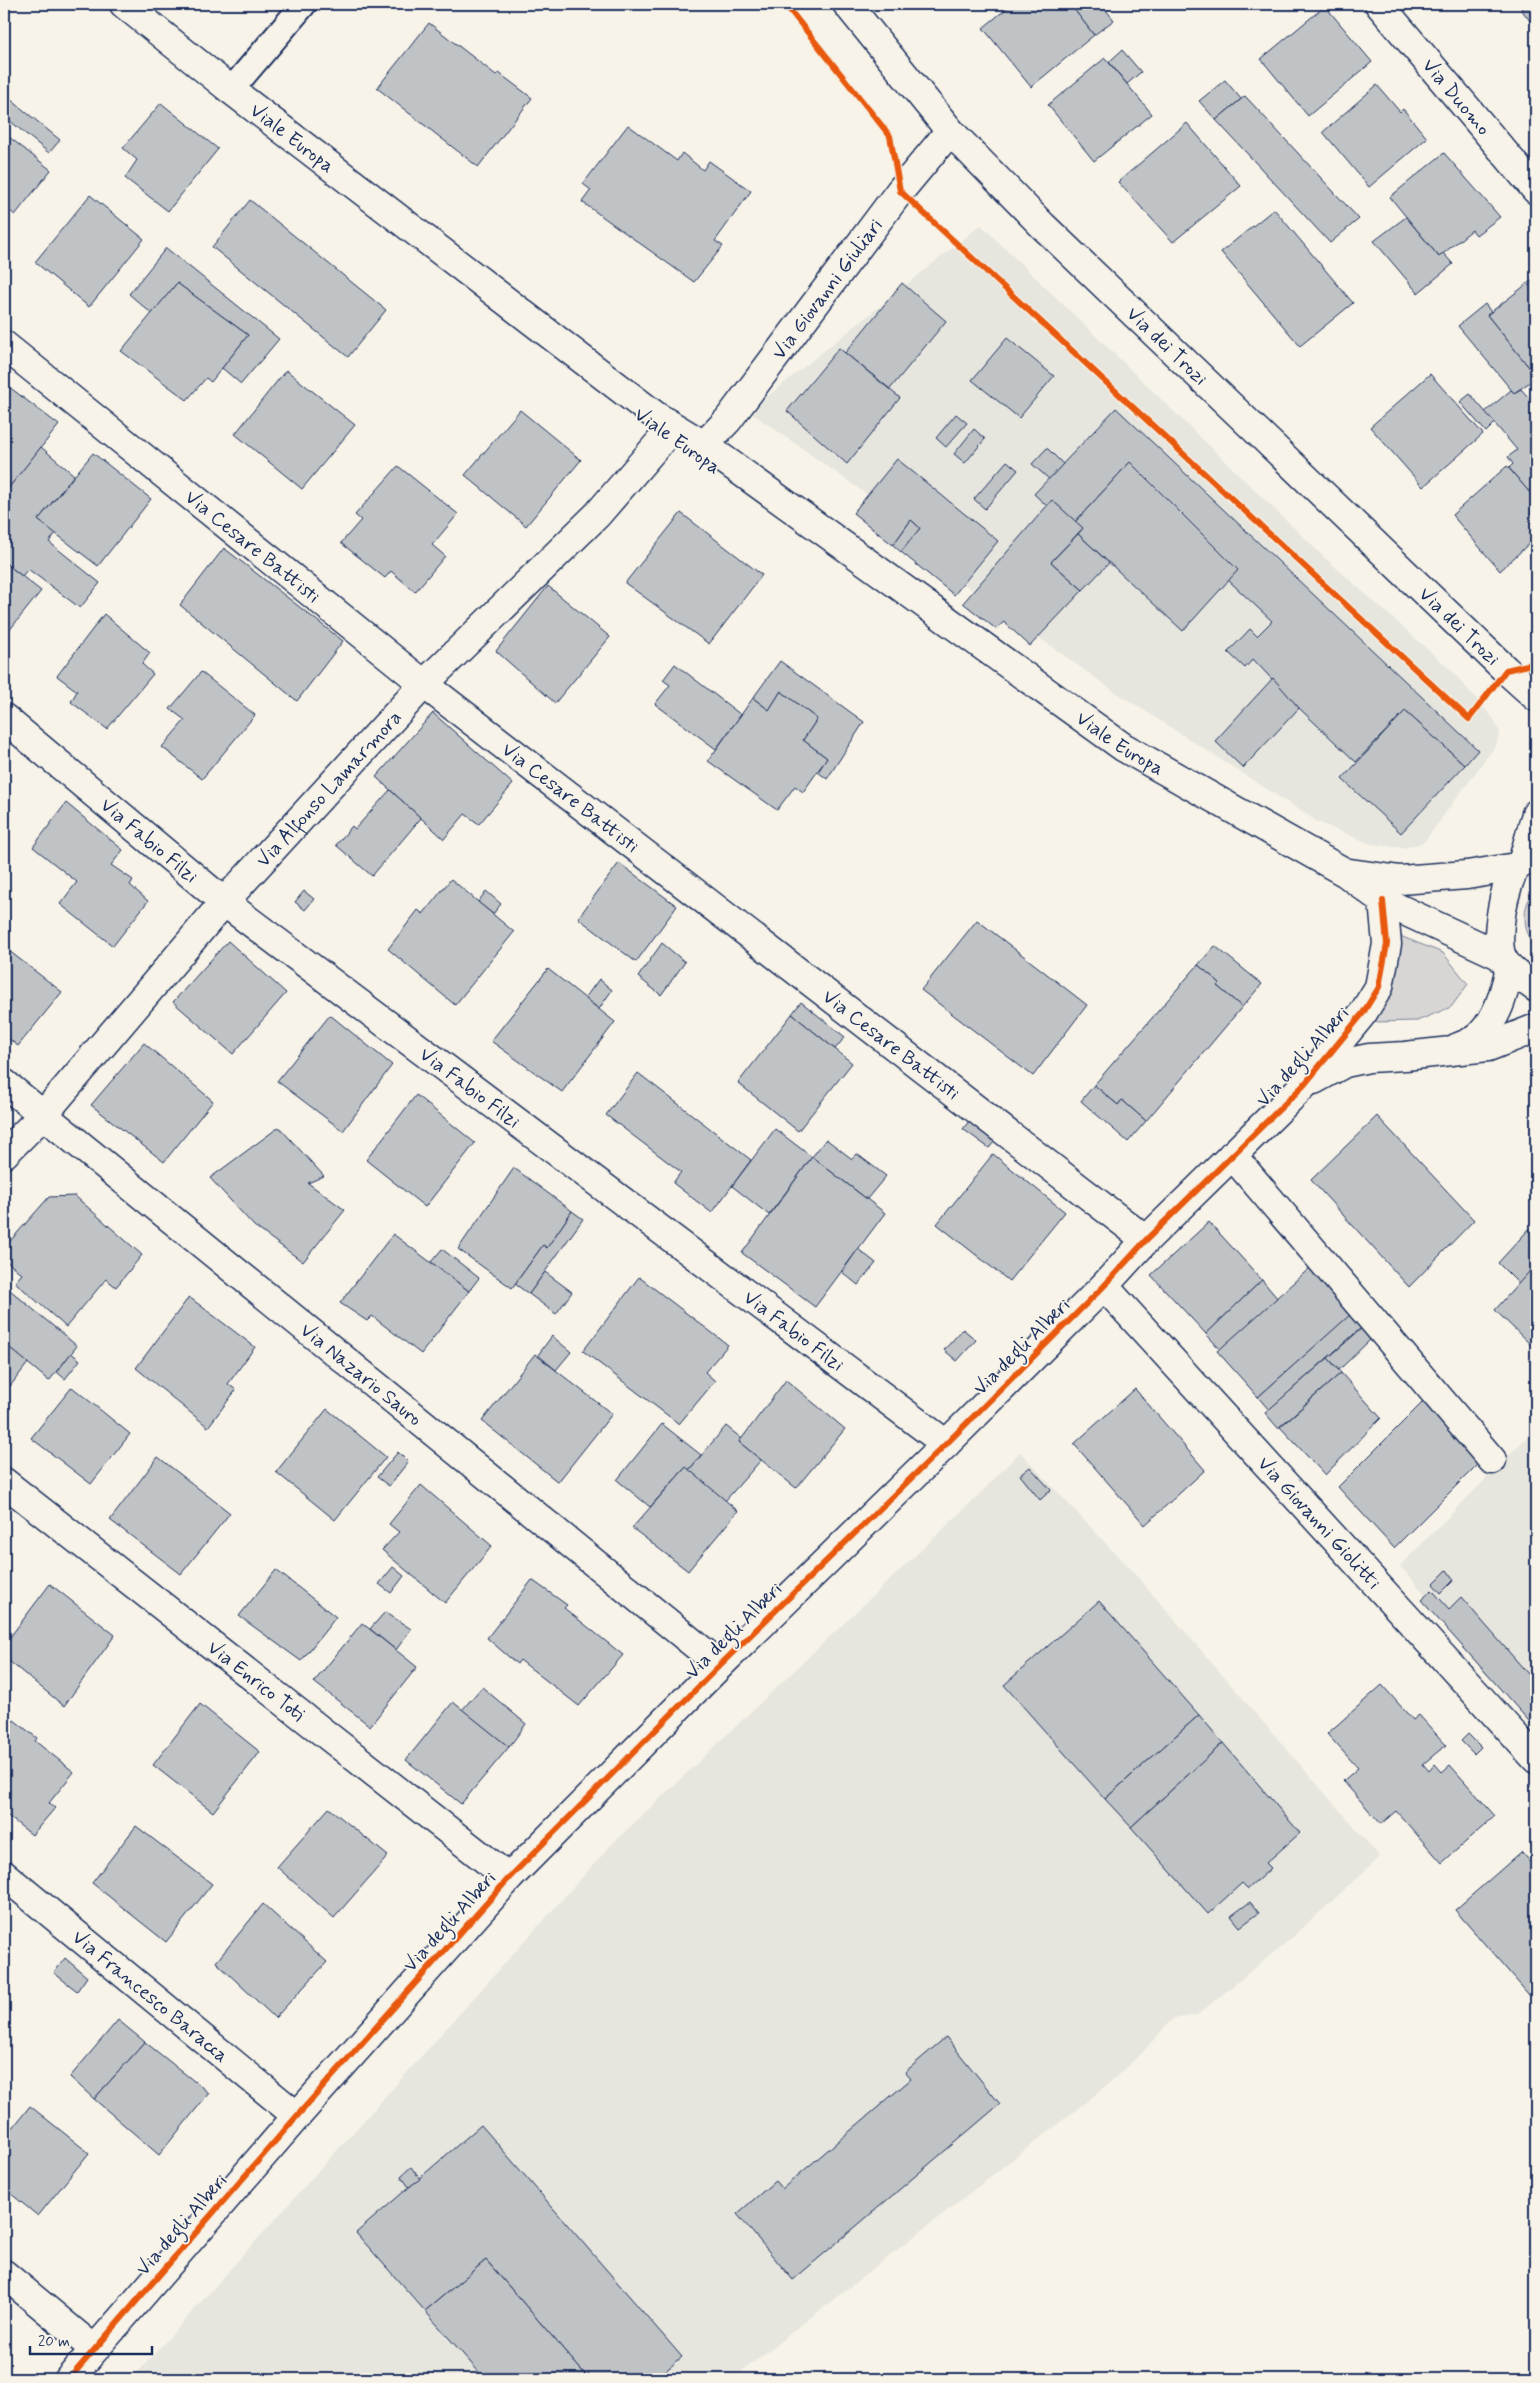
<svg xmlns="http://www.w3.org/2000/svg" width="1540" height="2383" font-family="Mynerve,sans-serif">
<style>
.built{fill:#e6e5de}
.green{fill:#d7d6d4;stroke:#798299}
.building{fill:#c0c3c5;stroke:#1b2f5e}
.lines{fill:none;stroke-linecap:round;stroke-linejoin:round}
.service-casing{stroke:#1b2f5e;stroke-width:28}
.minor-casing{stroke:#1b2f5e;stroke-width:31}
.tertiary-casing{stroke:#1b2f5e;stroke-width:31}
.secondary-casing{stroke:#1b2f5e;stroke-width:31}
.service{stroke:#f7f3e8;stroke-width:24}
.minor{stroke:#f7f3e8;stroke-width:28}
.tertiary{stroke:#f7f3e8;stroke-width:28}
.secondary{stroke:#f7f3e8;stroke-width:28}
.cycleway-casing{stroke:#f7f3e8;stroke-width:9}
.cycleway{stroke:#e8590c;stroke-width:6}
.labels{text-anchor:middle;stroke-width:4;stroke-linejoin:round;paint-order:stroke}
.street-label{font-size:20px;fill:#1b2f5e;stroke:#f7f3e8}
</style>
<rect width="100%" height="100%" fill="#f7f3e8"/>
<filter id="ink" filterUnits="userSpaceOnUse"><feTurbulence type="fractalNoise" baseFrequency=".02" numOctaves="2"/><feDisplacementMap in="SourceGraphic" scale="10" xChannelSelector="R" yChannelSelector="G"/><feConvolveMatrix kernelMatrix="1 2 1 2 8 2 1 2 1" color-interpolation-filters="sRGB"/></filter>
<g filter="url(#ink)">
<g class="built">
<polygon points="981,225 1325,558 1453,672 1493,718 1500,732 1496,745 1424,842 1404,848 1371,844 1318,822 1111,689 887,529 868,495 749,411"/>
<polygon points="1536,1428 1536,1717 1400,1566"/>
<polygon points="1020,1452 1141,1581 1380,1857 1294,1936 1197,2015 1172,2019 1141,2054 1100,2091 732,2379 132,2379 612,1844 978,1496"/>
</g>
<g class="green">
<path d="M1536 891V950C1524 935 1519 904 1536 891Z"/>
<polygon points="1400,936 1443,953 1468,984 1451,1007 1417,1021 1374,1022 1394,977"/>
</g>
<g class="building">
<polygon points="1012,4 1070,4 1094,35 1031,87 983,28"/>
<polygon points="1070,4 1101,4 1114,20 1094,35"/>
<polygon points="1527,4 1536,4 1536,29 1521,9"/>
<polygon points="1325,6 1372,62 1308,116 1261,59"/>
<polygon points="429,23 496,75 499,73 532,98 478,167 377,88"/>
<polygon points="1122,50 1141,72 1127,84 1109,62"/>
<polygon points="1105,58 1152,114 1094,161 1048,105"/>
<polygon points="1225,80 1241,99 1216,120 1199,101"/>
<polygon points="1377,85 1400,112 1403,109 1427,138 1369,187 1323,132"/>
<polygon points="4,94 60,140 49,153 4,116"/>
<polygon points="1245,96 1359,219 1330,243 1216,120"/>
<polygon points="161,103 218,149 168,211 125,178 137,160 123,148"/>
<polygon points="1187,123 1241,186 1173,242 1118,182"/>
<polygon points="628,125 677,161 682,153 703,170 709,161 751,191 715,241 723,246 694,282 582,202 591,190 583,184"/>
<polygon points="4,133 51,170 15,215 4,206"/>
<polygon points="1444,153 1500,217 1476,235 1472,230 1439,257 1390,197"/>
<polygon points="90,195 144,239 89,307 35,262"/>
<polygon points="250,200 386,310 348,357 212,247"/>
<polygon points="1274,209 1353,303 1300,346 1221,252"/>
<polygon points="1406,217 1439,257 1443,253 1453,264 1418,293 1374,241"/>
<polygon points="166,248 279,339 241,384 222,368 248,335 177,283 152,314 129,294"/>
<polygon points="1536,277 1536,367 1532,371 1487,315"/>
<polygon points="177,283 248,335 211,382 206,378 187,400 121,351"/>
<polygon points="902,283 946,321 890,389 845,353"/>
<polygon points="1485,304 1491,312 1487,315 1532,371 1536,368 1536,378 1514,393 1458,326"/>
<polygon points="1007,338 1054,376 1019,418 972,380"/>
<polygon points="839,348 900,398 847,464 787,411"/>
<polygon points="286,370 355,425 302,489 235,434"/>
<polygon points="1430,374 1483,434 1423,487 1370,427"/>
<polygon points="4,383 59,425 7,490 4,487"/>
<polygon points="1521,389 1536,406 1536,484 1528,491 1509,468 1513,464 1508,457 1517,450 1485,412 1511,390 1514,393"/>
<polygon points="1470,394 1495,423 1486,432 1460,402"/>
<polygon points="1116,408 1478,750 1465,765 1405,711 1356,762 1299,708 1253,659 1245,668 1228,652 1250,629 1257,636 1272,621 1228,580 1238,570 1130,462 1075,522 1052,500 1047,506 1034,494"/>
<polygon points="520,410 581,460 526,526 465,475"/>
<polygon points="956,414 967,423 946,447 936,438"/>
<polygon points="974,429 985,439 965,463 954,454"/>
<polygon points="41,447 74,475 38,520 56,533 49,542 100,583 80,608 28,569 22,576 4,562 4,487 7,490"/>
<polygon points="1047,448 1063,464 1049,479 1032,464"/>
<polygon points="93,453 151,499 98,566 38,520"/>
<polygon points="897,459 998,541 954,595 901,552 920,528 911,520 893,545 853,513"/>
<polygon points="1007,461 1018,470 985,509 974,499"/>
<polygon points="1130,462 1238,570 1183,631 1078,534 1083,528 1075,522"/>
<polygon points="398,466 458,514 432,545 445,556 415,592 391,571 385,578 341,543 361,520 355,515"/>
<polygon points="1507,466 1536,500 1536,537 1500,571 1452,515"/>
<polygon points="1052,500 1083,528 1051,562 1083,590 1030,646 1004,622 996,629 963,603"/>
<polygon points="681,513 762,575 709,644 625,583"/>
<polygon points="911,520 920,528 901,552 893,545"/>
<polygon points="1078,534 1109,563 1083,590 1051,562"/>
<polygon points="224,548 343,641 297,701 180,605"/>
<polygon points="4,562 41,591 4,637"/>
<polygon points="548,586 610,637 555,703 496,651"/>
<polygon points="104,614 150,653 142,664 153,674 107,729 71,702 77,691 57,676"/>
<polygon points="780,661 864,722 827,779 818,772 827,758 803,740 817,719 781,691 769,710 753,698"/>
<polygon points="675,664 741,715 716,749 655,704 670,685 663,680"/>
<polygon points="201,672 255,715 202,779 162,747 185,720 170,709"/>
<polygon points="1273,678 1299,708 1243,768 1215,741"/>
<polygon points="781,691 817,719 803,740 827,758 803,792 795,786 777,810 708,761 753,698 769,710"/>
<polygon points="1405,711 1465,765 1401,833 1342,779"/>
<polygon points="433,713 513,784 479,824 465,814 444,839 376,777"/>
<polygon points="390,790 421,818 372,876 336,845 352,826 355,829"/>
<polygon points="66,803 123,850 111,865 133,880 130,885 148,901 113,946 60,904 77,882 33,847"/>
<polygon points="619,863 677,906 636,962 578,918"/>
<polygon points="451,879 514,932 455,1005 388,949 418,910 423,914"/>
<polygon points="304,891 314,899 305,910 295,902"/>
<polygon points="486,891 501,904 493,914 478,902"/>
<polygon points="977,920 1087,1005 1033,1076 921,990"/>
<polygon points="228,941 286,993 233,1054 173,1002"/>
<polygon points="662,943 685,962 661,995 638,977"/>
<polygon points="1215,946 1262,984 1242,1007 1217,986 1220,983 1198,965"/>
<polygon points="4,947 62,992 18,1046 4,1035"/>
<polygon points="1198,965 1220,983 1217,986 1242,1007 1146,1121 1122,1100 1118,1105 1094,1085"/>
<polygon points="548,969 615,1022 562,1092 491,1041"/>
<polygon points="599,979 612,990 599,1009 585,998"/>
<polygon points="801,1002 845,1037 835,1049 792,1014"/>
<polygon points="792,1014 852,1063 798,1131 738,1083"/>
<polygon points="330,1015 392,1065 343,1131 277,1081"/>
<polygon points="144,1043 213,1101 164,1162 91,1105"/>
<polygon points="638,1073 751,1160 712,1213 673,1183 681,1172 606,1115"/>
<polygon points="1094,1085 1118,1105 1122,1100 1146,1121 1128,1142 1081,1101"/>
<polygon points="416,1095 475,1143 425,1207 366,1160"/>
<polygon points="973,1116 999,1136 989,1148 963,1129"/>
<polygon points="1377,1116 1474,1220 1409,1287 1311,1180"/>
<polygon points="279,1127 324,1176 308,1183 345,1210 303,1262 254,1226 210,1178"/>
<polygon points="775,1129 812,1157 769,1215 732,1186"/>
<polygon points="826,1139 852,1159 857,1154 886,1176 867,1199 812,1157"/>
<polygon points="993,1154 1065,1212 1009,1281 937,1224"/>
<polygon points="812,1157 885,1213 815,1307 742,1253"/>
<polygon points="514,1168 572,1211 547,1248 543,1245 512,1288 458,1249"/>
<polygon points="75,1196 142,1255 116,1287 106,1279 66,1327 15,1282 22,1274 4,1259 4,1248 49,1197"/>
<polygon points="572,1211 583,1219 529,1294 515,1284 543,1245 547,1248"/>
<polygon points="1209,1222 1262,1280 1206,1334 1151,1275"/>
<polygon points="1529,1229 1536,1236 1536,1265 1519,1284 1498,1263"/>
<polygon points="393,1234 469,1291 421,1354 372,1316 367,1321 340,1303"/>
<polygon points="442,1249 479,1278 469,1291 431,1262"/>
<polygon points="858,1249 876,1263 858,1285 842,1272"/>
<polygon points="1536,1264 1536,1345 1534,1348 1495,1310"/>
<polygon points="1312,1266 1353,1313 1258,1397 1217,1351"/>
<polygon points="545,1272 572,1292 556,1314 529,1294"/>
<polygon points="639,1277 728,1345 705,1372 715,1381 679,1424 583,1351"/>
<polygon points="1262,1280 1277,1298 1220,1349 1206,1334"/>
<polygon points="4,1285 77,1346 49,1381 4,1343"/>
<polygon points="189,1297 255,1347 228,1384 236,1390 208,1427 136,1368"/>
<polygon points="1351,1314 1362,1327 1269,1410 1258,1397"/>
<polygon points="1362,1328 1372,1338 1339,1370 1328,1358"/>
<polygon points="963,1329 976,1340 957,1361 944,1350"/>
<polygon points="552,1336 571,1352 556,1370 538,1355"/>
<polygon points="4,1343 28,1363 4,1394"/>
<polygon points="71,1353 80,1360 65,1379 57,1372"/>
<polygon points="535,1354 612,1414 558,1482 482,1421"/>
<polygon points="1328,1358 1341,1373 1278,1428 1265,1413"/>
<polygon points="1341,1373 1381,1418 1325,1475 1280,1427"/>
<polygon points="786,1380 845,1429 796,1488 739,1442"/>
<polygon points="72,1387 130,1434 91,1484 31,1438"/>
<polygon points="1135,1389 1205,1470 1145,1525 1074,1444"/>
<polygon points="1429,1396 1484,1458 1394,1548 1338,1487"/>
<polygon points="327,1409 386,1457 335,1520 276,1472"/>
<polygon points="662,1424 701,1455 689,1470 686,1467 650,1507 617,1480"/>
<polygon points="726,1426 741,1438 739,1442 761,1460 725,1501 689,1470"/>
<polygon points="398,1452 408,1462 389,1486 377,1477"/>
<polygon points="158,1457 230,1513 181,1574 110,1520"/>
<polygon points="686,1467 738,1511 688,1571 632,1528"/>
<polygon points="1030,1467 1051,1490 1040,1500 1020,1475"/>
<polygon points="421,1485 492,1546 445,1603 382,1550 399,1532 389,1524"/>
<polygon points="393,1567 404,1576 391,1593 379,1584"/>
<polygon points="276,1570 336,1617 301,1661 239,1616"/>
<polygon points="1447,1570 1454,1580 1441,1593 1433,1584"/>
<polygon points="532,1580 567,1605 564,1608 623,1655 579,1706 520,1660 517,1664 487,1638"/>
<polygon points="50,1584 115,1635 64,1706 4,1657 4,1645"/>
<polygon points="1432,1590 1449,1609 1461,1597 1536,1683 1536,1729 1421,1600"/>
<polygon points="1099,1601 1199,1715 1105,1799 1004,1685"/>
<polygon points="385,1612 411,1629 396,1650 370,1629"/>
<polygon points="362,1623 417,1667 370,1726 314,1682"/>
<polygon points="1382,1685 1413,1720 1419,1715 1446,1745 1423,1764 1429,1771 1435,1764 1442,1772 1450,1765 1495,1816 1442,1863 1396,1811 1381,1824 1343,1781 1358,1768 1327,1734"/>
<polygon points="482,1687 526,1724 509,1747 462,1710"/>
<polygon points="453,1702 509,1747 461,1804 406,1760"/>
<polygon points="200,1704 260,1752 213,1812 153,1765"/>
<polygon points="1199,1715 1223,1743 1131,1827 1105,1799"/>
<polygon points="14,1720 37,1738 35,1741 74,1772 49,1803 55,1808 32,1835 4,1813 4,1733"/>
<polygon points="1468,1734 1481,1747 1474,1754 1461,1741"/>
<polygon points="1223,1743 1300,1833 1266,1863 1271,1868 1248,1889 1242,1883 1208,1914 1131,1827"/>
<polygon points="329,1808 388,1856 334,1918 277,1867"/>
<polygon points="136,1826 212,1884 166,1942 92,1883"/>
<polygon points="1521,1852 1536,1870 1536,2003 1455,1910"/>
<polygon points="1250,1902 1259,1913 1240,1927 1231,1916"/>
<polygon points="263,1904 327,1962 275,2018 216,1962"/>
<polygon points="65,1958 87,1977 77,1991 54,1973"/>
<polygon points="118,2020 145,2042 94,2099 70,2077"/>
<polygon points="946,2037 1000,2104 793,2280 737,2214 775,2181 782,2189 911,2079 905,2072"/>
<polygon points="145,2042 209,2093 159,2155 94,2099"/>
<polygon points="30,2106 89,2153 38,2216 4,2188 4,2139"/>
<polygon points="481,2125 682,2357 656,2379 589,2379 486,2260 425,2311 356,2233"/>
<polygon points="411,2167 420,2179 409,2187 401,2176"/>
<polygon points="486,2260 589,2379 485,2379 425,2311"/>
</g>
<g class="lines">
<g class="service-casing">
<polyline id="service" points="231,90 304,4"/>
</g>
<g class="minor-casing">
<g id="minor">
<path id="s1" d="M1379 4 1536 190"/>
<path id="s2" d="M4 345 424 684 1146 1240"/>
<path id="s3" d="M4 718 224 902 946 1444"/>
<path id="s4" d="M4 1083 720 1665"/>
<path id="s5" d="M4 1154 44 1114 224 902 424 684 597 515 666 435"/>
<polyline points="1232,1155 1492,1460"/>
<path id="s6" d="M1104 1286 1536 1759"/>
<path id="s7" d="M4 1482 509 1878"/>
<path id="s8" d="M4 1875 297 2116"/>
<polyline points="4,2274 94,2349"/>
</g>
</g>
<g class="tertiary-casing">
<g id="tertiary">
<path id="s9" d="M847 4 950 131 1043 226 1506 670 1536 697"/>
<path id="s10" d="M704 445 728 420 900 191 950 131"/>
<polyline points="1522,863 1536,814"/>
<path d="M1456 1048C1463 1045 1472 1042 1478 1037 1498 1019 1504 993 1510 968"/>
<polyline points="1314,1080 1345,1063 1369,1058 1405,1056 1488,1047 1536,1028"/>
<polyline points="69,2379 297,2116 509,1878 720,1665 946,1444 1104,1286 1146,1240 1304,1085 1363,1013 1379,987 1387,944 1383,901"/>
</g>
</g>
<g class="secondary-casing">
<g id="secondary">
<path id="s11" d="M124 4 231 90 656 416 704 445 1123 747 1346 873 1383 901 1501 956"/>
<path d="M1536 856C1530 859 1521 862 1516 868 1504 884 1494 939 1502 957 1508 971 1525 979 1536 988"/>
<polyline points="1350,873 1400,880 1467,875 1516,867"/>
</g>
</g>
<use href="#service" class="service"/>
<use href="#minor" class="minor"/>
<use href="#tertiary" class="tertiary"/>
<use href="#secondary" class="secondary"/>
<g class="cycleway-casing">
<g id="cycleway">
<polyline points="785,4 890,136 900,191 1469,719 1506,670 1536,663"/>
<polyline points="69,2379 297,2116 509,1878 720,1665 946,1444 1104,1286 1146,1240 1304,1085 1363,1013 1379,987 1387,944 1383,901"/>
</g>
</g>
<use href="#cycleway" class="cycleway"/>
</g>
</g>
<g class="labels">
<g class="street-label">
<text dy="7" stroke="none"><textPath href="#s1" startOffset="121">Via Duomo</textPath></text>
<text dy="7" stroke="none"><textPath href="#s11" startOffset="215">Viale Europa</textPath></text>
<text dy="7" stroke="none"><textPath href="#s10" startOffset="199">Via Giovanni Giuliari</textPath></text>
<text dy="7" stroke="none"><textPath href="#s9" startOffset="469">Via dei Trozi</textPath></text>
<text transform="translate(678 440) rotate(35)" y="7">Viale Europa</text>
<text dy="7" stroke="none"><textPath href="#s2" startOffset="320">Via Cesare Battisti</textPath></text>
<text dy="7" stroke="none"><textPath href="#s9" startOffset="874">Via dei Trozi</textPath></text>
<text dy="7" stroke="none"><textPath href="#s11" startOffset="1241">Viale Europa</textPath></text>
<text dy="7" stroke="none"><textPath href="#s5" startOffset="489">Via Alfonso Lamarmora</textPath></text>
<text dy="7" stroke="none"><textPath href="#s2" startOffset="725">Via Cesare Battisti</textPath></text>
<text dy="7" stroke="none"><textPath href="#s3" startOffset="190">Via Fabio Filzi</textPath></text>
<text dy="7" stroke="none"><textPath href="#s2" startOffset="1130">Via Cesare Battisti</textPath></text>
<text transform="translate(1302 1056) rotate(-48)" y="7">Via degli Alberi</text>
<text dy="7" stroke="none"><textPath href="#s3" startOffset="595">Via Fabio Filzi</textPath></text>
<text dy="7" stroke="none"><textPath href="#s3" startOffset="1000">Via Fabio Filzi</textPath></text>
<text transform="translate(1021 1346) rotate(-45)" y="7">Via degli Alberi</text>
<text dy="7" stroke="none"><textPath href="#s4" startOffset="461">Via Nazario Sauro</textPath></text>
<text dy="7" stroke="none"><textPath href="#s6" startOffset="320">Via Giovanni Giolitti</textPath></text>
<text transform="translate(733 1630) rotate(-45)" y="7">Via degli Alberi</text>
<text dy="7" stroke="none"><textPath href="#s7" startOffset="321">Via Enrico Toti</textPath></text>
<text transform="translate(449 1921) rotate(-48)" y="7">Via degli Alberi</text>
<text dy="7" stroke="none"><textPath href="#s8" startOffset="190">Via Francesco Baracca</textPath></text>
<text transform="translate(181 2224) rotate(-49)" y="7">Via degli Alberi</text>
</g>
</g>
<rect width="1540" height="2383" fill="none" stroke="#f7f3e8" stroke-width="20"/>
<rect x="10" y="10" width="1520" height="2363" fill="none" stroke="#1b2f5e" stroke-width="2" filter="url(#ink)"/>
<path d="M30 2346v8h122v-8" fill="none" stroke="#1b2f5e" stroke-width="2.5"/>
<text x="38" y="2346" font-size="15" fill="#1b2f5e" stroke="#f7f3e8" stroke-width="4" paint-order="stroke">20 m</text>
</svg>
